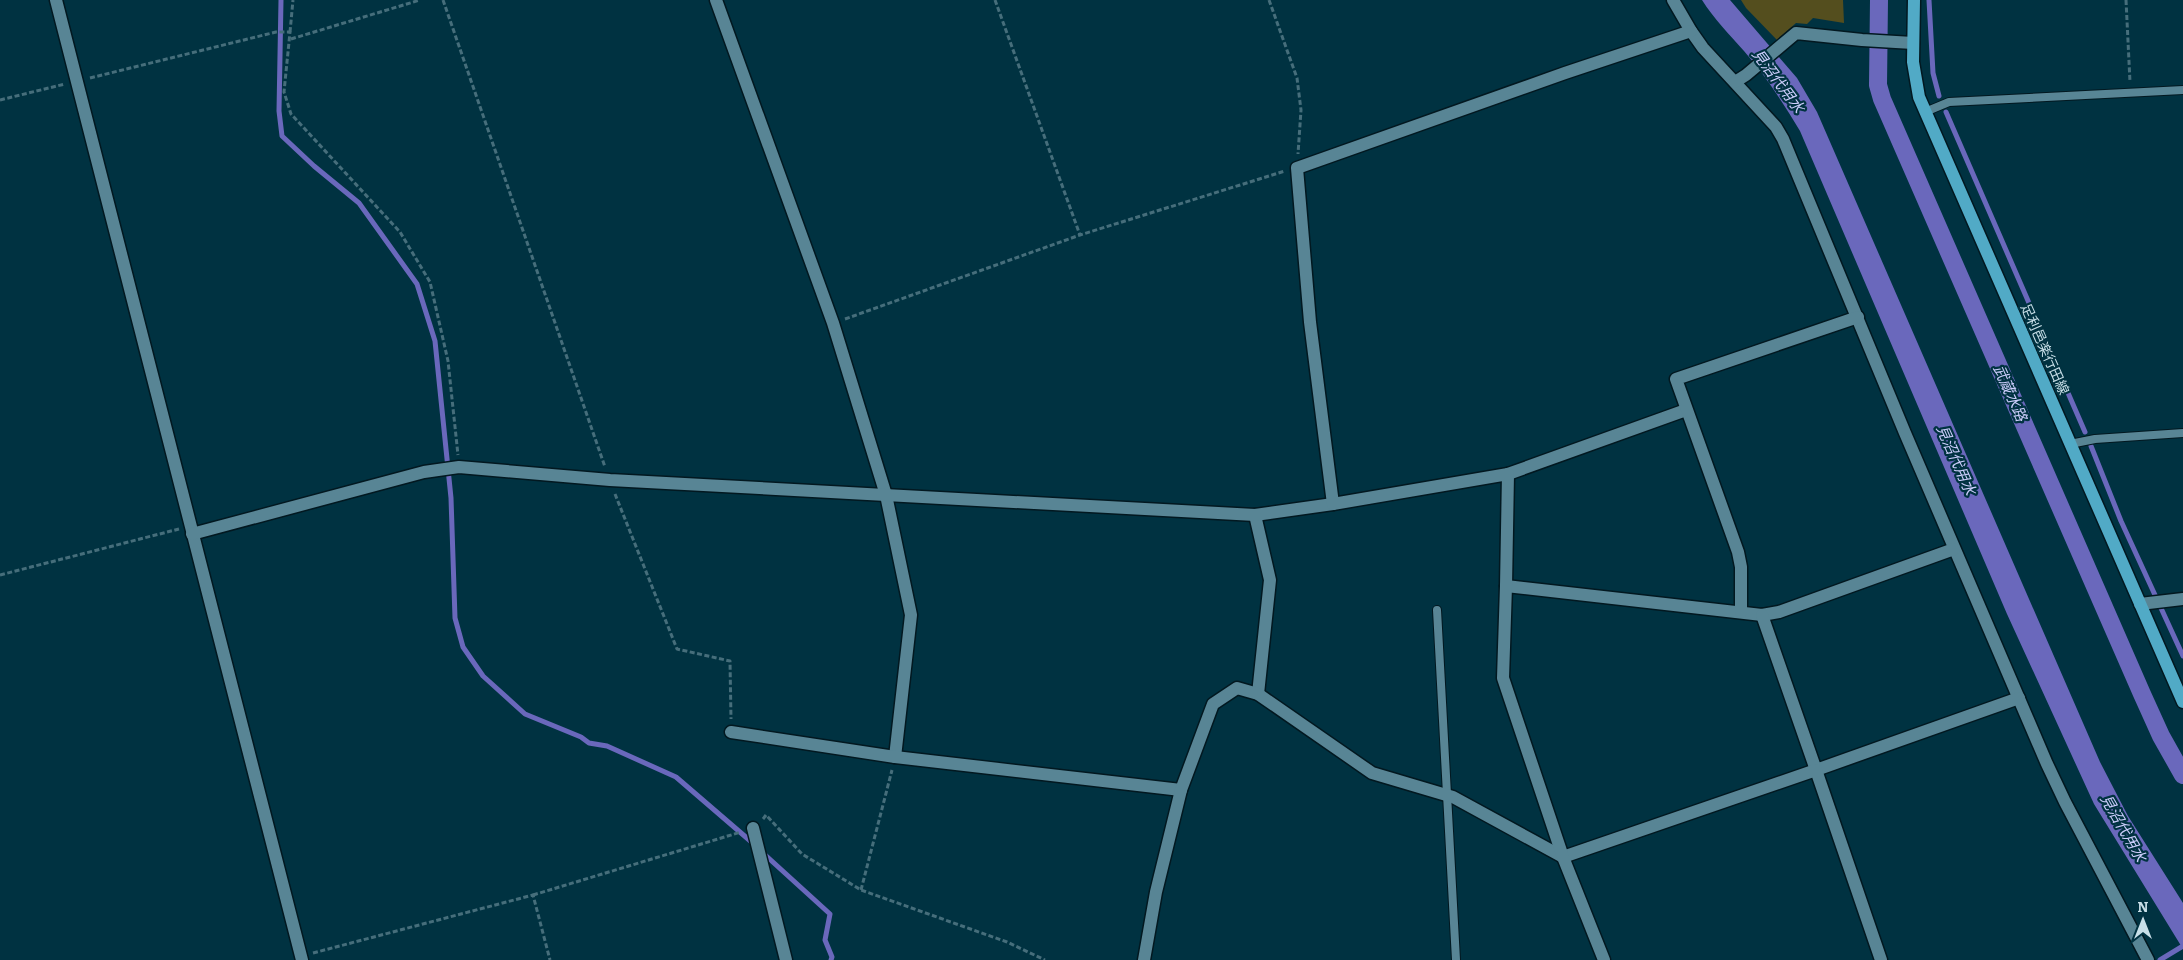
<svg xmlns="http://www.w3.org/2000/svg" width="2183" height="960" font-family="Bitter,'Noto Sans JP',serif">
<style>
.green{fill:#544e1e}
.water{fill:#6a68bc}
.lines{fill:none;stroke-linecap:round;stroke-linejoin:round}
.stream{stroke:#6a68bc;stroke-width:5}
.canal{stroke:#6a68bc;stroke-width:18}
.service-casing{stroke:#021820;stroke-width:10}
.minor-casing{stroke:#021820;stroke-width:15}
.primary-casing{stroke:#021820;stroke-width:15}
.path{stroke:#466e7b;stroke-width:3;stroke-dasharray:5 2.5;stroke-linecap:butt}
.service{stroke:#588595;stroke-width:8}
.minor{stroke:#588595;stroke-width:12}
.primary{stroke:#51aac6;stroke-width:12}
.labels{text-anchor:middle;stroke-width:4.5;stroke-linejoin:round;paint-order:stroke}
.street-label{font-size:14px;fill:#c8dfe8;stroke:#003241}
.water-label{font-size:15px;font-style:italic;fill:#cbcdfb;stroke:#003241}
</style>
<rect width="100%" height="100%" fill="#003241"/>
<polygon class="green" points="1741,0 1843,0 1844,23 1813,18 1807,24 1796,23 1777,40 1746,8"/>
<path class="water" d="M1702 0H1730L1797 78 1817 112 2100 762 2128 816 2183 903V949L2094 804 2007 614 1800 131C1783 103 1766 76 1744 51 1729 34 1714 19 1702 0Z"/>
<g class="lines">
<g class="stream">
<polyline points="281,0 279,111 282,136 314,166 359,203 417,284 435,341 451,498 455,618 463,647 483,676 525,714 581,737 589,743 607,746 676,777 755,845"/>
<polyline points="1929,0 1933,73 1939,96"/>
<polyline points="1946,112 2085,432"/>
<polyline points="2091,446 2121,521 2183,656"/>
<polyline points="763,853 830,914 825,940 832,957 831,960"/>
<polyline points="2160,960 2183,946"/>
</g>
<polyline class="canal" points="1879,0 1878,85 1882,99 2142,694 2161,736 2183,775"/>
<g class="service-casing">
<g id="service">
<polyline points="1925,112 1949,102 2183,90"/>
<polyline points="2070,444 2095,439 2183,433"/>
<polyline points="1437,610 1456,960"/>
</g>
</g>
<g class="minor-casing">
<g id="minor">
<polyline points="56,0 302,960"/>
<polyline points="716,0 833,323 886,495 911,615 895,757"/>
<polyline points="1673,0 1691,31 1703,48 1776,127 1783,139 1905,433 2047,764 2065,802 2148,960"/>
<polyline points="1735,82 1746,75 1796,33 1862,40 1913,43"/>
<polyline points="1508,474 1686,410"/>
<polyline points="1255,515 1270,580 1258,694"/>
<polyline points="192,534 424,472 459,467 610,480 1255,515 1333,504"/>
<polyline points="1506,586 1762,615 1779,612 1954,549"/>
<polyline points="2140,604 2183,599"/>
<polyline points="1741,612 1741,567 1738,552 1676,379 1858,317"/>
<polyline points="1762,615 1816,770 2019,698"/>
<polyline points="731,732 895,757 1181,790"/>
<polyline points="753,828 786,960"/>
<polyline points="1144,960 1156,892 1181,790 1213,704 1237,688 1258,694 1372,773 1453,797 1563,857 1816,770 1881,960"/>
<polyline points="1604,960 1563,857 1503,678 1506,586 1508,474 1333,504 1310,322 1297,168 1565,73 1691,31"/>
</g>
</g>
<g class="primary-casing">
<polyline id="primary" points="1914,0 1913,62 1919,97 2183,702"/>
</g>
<g class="path">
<polyline points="443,0 605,467"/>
<polyline points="995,0 1080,235"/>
<polyline points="1269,0 1297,78 1301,110 1298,154"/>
<polyline points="2126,0 2130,82"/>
<polyline points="290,32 293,0"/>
<polyline points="291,39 420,0"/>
<polyline points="90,78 276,32 290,32 284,92 291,114 400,232 430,282 448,361 458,455"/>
<polyline points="0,100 65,84"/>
<polyline points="845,319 1080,235 1285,171"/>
<polyline points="615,494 677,649 730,661 731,719"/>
<polyline points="0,575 179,529"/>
<polyline points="763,819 766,815 802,854 861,890 1007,942 1045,960"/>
<polyline points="861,890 892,770"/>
<polyline points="533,895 741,832"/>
<polyline points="313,953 533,895 550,960"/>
</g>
<use href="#service" class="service"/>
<use href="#minor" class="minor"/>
<use href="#primary" class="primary"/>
</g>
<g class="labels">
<g class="street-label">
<text transform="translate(2045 349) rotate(66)" y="5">足利邑楽行田線</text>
</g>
<g class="water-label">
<text transform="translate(1778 81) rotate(53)" y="5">見沼代用水</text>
<text transform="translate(2010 393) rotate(66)" y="5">武蔵水路</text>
<text transform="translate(1956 460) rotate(66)" y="5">見沼代用水</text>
<text transform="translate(2123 828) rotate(60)" y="5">見沼代用水</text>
</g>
</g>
<g transform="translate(2143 920)" stroke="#003241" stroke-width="4" paint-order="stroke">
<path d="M0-4L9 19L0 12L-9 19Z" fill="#c8dfe8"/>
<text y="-8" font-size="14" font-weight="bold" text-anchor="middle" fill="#c8dfe8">N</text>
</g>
</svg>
